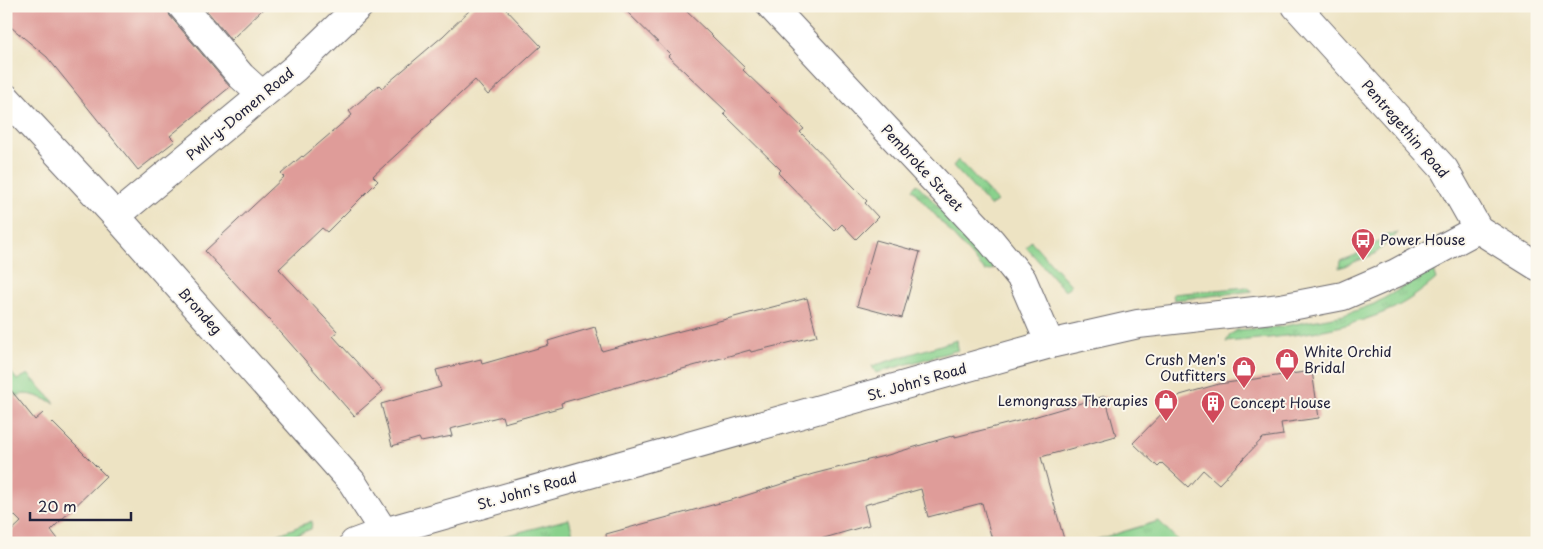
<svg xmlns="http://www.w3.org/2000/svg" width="1543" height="549" font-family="'Playpen Sans',sans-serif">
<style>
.grass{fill:url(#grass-tufts);stroke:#567a64}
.building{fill:#df9c99}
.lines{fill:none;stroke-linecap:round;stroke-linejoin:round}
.minor-casing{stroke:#69666b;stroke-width:30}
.minor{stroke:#fff;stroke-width:28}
.labels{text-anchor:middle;stroke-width:4;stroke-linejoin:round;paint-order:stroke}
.street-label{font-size:14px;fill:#22223b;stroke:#fbf7ec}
.poi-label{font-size:14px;fill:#22223b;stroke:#fbf7ec;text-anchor:start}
</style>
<defs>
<pattern id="grass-tufts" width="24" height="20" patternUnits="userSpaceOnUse" patternTransform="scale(1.25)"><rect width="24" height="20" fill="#89d18c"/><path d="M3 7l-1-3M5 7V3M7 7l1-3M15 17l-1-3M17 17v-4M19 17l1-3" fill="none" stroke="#76b37a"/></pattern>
</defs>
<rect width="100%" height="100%" fill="#fbf7ec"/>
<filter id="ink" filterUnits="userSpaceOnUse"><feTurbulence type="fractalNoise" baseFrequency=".02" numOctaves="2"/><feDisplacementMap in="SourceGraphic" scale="10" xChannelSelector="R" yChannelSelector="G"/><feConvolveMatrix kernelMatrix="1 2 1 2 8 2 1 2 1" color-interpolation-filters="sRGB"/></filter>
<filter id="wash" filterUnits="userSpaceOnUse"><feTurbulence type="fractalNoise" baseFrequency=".0096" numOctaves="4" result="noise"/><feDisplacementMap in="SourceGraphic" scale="20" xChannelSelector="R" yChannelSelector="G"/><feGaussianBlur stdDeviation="1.12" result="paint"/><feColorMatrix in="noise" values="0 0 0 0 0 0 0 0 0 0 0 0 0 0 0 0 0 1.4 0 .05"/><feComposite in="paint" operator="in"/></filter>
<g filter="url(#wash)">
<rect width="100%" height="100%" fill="#ede3c3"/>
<g class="grass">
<polygon points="958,160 997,201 990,206 953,166"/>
<polygon points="917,184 990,261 994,269 985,271 912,189"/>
<polygon points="1398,233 1375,254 1339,268 1340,261 1367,250 1384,236"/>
<polygon points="1031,241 1071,285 1065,291 1026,247"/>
<path d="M1433 270 1436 279C1423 290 1410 300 1394 308 1343 332 1282 337 1226 342L1230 335 1237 330 1279 327 1344 315 1374 304Z"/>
<polygon points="1247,287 1252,291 1174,300 1173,294"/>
<polygon points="957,340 958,350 876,373 872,366"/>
<path d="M6 366 17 380 28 374 55 403C35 396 25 388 6 402Z"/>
<polygon points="569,519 575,543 478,543"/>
<polygon points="312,521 311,529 275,543 257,543"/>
<polygon points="1159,521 1180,543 1085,543"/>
</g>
<g id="blocks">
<g class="building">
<polygon points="6,6 167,6 170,16 230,87 170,136 175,141 138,170 47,57 6,23"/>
<polygon points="203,6 266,6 231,40"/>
<polygon points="474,6 503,6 541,46 488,95 475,80 431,121 432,122 373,176 378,181 327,232 322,228 279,269 338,332 333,336 383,391 354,416 282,334 205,251 284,177 281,174 302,156 303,157 352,115 349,111 379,85 382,88 443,36"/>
<polygon points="621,6 681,6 745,68 743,70 804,129 800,132 856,189 867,201 865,203 878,217 856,239 842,224 835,231 778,173 781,170 724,114 726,111 668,56 670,54"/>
<polygon points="876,240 920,252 902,318 857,306"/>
<polygon points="807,298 817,336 751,352 750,350 561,403 562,407 504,423 502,416 450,429 452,436 421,442 419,438 392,446 381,404 441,387 436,370 481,359 482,364 549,345 548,341 595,327 602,351 646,339 646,340"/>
<polygon points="1312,371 1319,418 1281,423 1283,435 1263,438 1219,484 1203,470 1188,487 1162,463 1158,467 1133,443 1180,395 1219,384"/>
<polygon points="6,384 35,420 43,413 106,476 51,530 61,543 6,543 6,536 21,522 6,507"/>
<polygon points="1105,396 1116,436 1041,457 1064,539 1049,543 993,543 982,503 928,517 921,489 864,505 869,525 807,543 607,543 606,534 738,498 813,474 888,455 955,435 955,437 1030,418"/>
</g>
</g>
</g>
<g filter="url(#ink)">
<use href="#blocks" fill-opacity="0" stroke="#69666b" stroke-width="1"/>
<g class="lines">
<g class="minor-casing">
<g id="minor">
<polyline points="182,6 241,76 262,95"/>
<polyline points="771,6 991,241 1022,279 1050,344"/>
<polyline points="1296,6 1444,169 1478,229 1537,266"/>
<polyline points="6,98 116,216 352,482 384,532"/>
<polyline points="116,216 295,68 359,6"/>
<polyline points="354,543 384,532 1050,344 1138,324 1281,308 1343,296 1396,273 1478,229"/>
</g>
</g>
<use href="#minor" class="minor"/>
</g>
</g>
<defs>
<g id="bus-pin" transform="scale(1.25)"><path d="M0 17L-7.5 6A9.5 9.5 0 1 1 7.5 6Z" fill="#d1495b" stroke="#fbf7ec"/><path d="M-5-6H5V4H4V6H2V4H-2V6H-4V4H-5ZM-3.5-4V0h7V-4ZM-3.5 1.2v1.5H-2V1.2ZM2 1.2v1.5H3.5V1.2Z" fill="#fff"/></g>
<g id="shop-pin" transform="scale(1.25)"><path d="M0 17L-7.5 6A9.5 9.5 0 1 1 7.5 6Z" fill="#d1495b" stroke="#fbf7ec"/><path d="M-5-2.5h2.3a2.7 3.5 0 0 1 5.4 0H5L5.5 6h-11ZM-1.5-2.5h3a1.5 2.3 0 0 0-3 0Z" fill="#fff"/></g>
<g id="building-pin" transform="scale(1.25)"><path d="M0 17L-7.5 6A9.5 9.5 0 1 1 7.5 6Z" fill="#d1495b" stroke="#fbf7ec"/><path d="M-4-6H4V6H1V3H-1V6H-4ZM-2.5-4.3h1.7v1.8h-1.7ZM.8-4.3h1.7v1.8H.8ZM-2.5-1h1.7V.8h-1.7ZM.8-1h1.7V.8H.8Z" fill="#fff"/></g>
</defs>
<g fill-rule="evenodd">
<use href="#bus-pin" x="1363" y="240"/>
<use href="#shop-pin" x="1287" y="360"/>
<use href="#shop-pin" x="1244" y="368"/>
<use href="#shop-pin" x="1166" y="401"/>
<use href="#building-pin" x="1213" y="403"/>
</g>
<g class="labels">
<g class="street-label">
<text transform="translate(240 114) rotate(-40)" y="5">Pwll-y-Domen Road</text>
<text transform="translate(1405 129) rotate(49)" y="5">Pentregethin Road</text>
<text transform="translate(922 168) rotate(47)" y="5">Pembroke Street</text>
<text transform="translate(200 311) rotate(48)" y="5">Brondeg</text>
<text transform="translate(917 382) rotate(-16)" y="5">St. John's Road</text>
<text transform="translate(527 491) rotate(-16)" y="5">St. John's Road</text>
</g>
<g class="poi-label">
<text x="1380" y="245">Power House</text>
<text x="1304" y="357">White Orchid<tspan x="1304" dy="16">Bridal</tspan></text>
<text x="1226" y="365" text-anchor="end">Crush Men's<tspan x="1226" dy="16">Outfitters</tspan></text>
<text x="1148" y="406" text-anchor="end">Lemongrass Therapies</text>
<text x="1230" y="408">Concept House</text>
</g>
</g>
<rect width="1543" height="549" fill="none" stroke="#fbf7ec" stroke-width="25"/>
<path d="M30 512v8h101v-8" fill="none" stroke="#22223b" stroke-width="2.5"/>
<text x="38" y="512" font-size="15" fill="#22223b" stroke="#fbf7ec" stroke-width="4" paint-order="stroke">20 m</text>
</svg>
